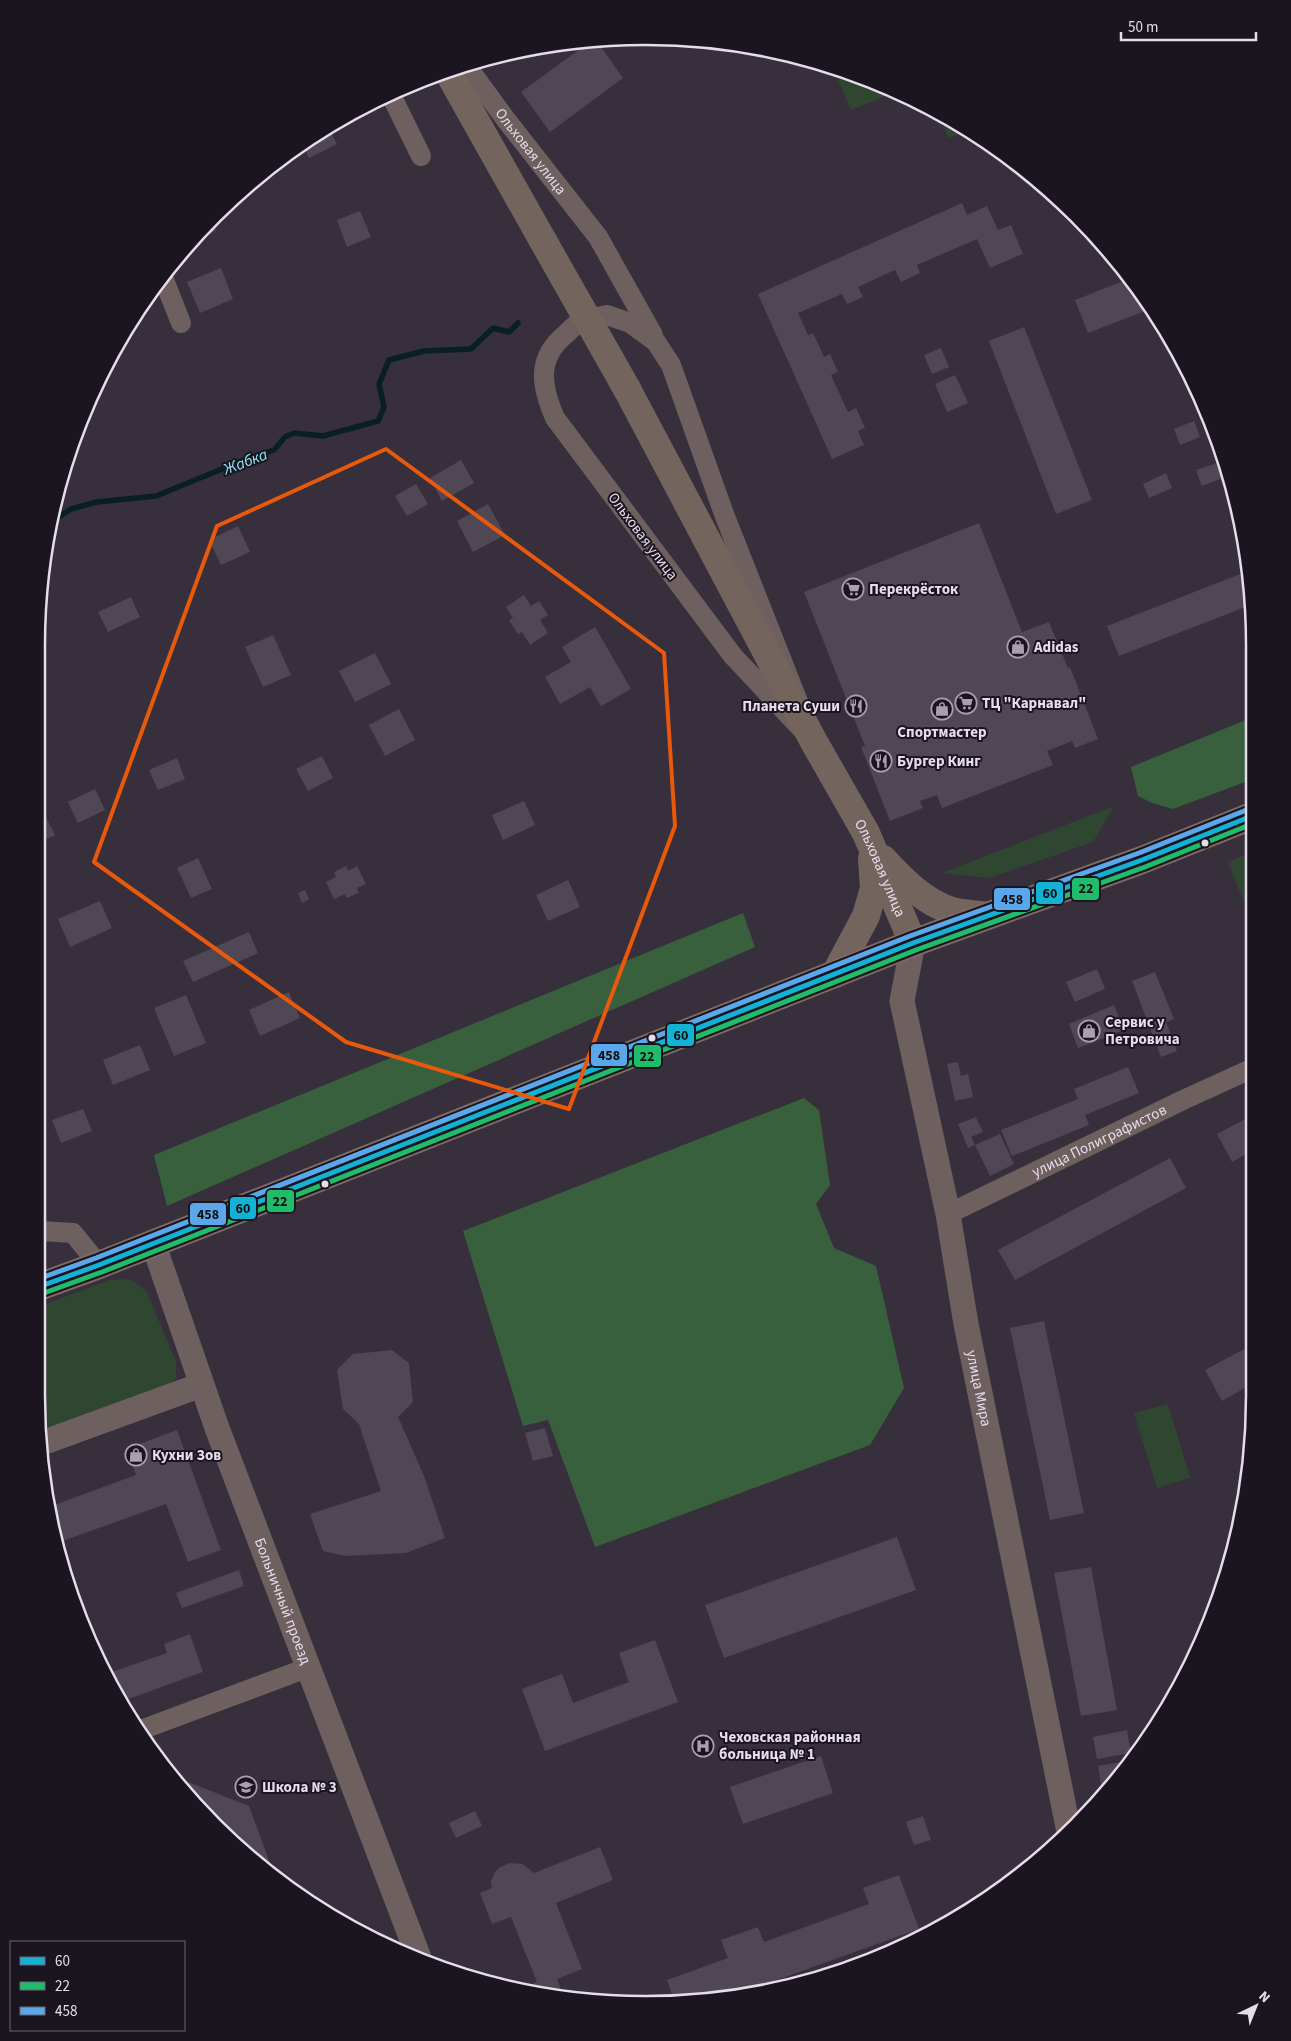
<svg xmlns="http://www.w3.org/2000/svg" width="1291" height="2041" font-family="'Source Sans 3',sans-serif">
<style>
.green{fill:#2f4731}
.forest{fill:#39603d}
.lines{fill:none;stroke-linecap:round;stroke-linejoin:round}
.stream{stroke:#082024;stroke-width:5.5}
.building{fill:#504755}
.minor{stroke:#6e605e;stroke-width:20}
.tertiary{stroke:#6e605e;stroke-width:25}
.secondary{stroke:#74645e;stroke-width:28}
.primary{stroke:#7e6a63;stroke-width:28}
.secondary-bridge{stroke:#74645e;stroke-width:28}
.bus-1-casing{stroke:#1b1520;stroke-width:9}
.bus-2-casing{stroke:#1b1520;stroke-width:9}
.bus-3-casing{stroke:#1b1520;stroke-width:9}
.bus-1{stroke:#13b2d5;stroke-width:5}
.bus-2{stroke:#20bc6c;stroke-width:5}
.bus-3{stroke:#5aa8eb;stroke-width:5}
.marked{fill:none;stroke:#e8590c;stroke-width:4;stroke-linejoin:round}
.bus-dot{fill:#e6dcec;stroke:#1b1520;stroke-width:2}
.labels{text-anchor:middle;stroke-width:4;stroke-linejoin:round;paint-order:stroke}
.street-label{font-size:15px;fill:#e6dcec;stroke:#1b1520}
.poi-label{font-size:15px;font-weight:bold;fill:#e6dcec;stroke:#1b1520;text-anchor:start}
.water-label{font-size:16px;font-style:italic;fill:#8ae8f9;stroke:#1b1520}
.rim{fill:none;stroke:#e6dcec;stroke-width:2.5}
.line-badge{stroke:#1b1520;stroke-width:2}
.pale-badge-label{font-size:14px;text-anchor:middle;font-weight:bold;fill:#111}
</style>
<rect width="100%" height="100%" fill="#372f3b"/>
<g class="green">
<polygon points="843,72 895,92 851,110 836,75"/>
<polygon points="940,115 967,131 948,138"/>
<polygon points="1114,806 1093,842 989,878 942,873"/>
<polygon points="1252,852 1252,923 1228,862"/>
<polygon points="130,1279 147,1292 176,1362 176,1378 167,1388 42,1432 41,1306 109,1280"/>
<polygon points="1168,1404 1190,1478 1157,1488 1134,1413"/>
</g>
<g class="forest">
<polygon points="1253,717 1253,779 1173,809 1152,803 1138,796 1131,767"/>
<polygon points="743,913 755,947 167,1206 154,1155"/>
<polygon points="804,1098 819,1110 830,1185 816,1204 834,1248 876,1266 904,1388 870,1445 595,1547 548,1420 523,1426 463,1231"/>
</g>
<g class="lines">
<polyline class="stream" points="54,520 71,509 97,502 156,496 249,458 274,450 285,437 294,433 323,436 378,421 384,407 379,384 389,360 424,351 471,349 493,328 509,332 518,323"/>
</g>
<g class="building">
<polygon points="596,40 623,78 550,132 521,92 591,41"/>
<polygon points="328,127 337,144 309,158 303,145"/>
<polygon points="962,203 967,215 987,206 998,230 1011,225 1023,254 990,268 977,239 917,265 920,273 901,282 895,270 858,287 863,297 847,304 842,294 798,313 808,335 813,333 824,357 830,354 838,372 831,375 848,412 856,408 865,428 858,431 864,445 832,459 758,294"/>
<polygon points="360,211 371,237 347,247 337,220"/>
<polygon points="213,220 216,231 197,238 197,237"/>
<polygon points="221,268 233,299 200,313 187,282"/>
<polygon points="1131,278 1150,309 1088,333 1075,300"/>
<polygon points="1024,327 1092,500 1056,514 989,341"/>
<polygon points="941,348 949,367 932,374 924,355"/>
<polygon points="955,375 968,403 947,412 935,384"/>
<polygon points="1194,421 1200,437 1180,445 1174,429"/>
<polygon points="461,460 474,483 442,501 430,478"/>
<polygon points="1220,462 1226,477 1202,486 1196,470"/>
<polygon points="1166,473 1172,488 1149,498 1143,484"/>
<polygon points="416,484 428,504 407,516 395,496"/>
<polygon points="488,504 505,535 473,552 457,521"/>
<polygon points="979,523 1022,632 1049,622 1068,668 1070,667 1098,739 1075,748 1072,741 1047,751 1053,765 942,808 937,795 920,801 923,808 890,821 861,747 865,746 804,592"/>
<polygon points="238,526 250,552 221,565 209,540"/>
<polygon points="1248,571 1253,604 1119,656 1107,626"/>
<polygon points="524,595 531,606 539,601 548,615 540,620 548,633 530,645 522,632 518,634 509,620 513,618 506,607"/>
<polygon points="131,597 140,617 108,632 98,612"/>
<polygon points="595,627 631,689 601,706 590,687 560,704 545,677 571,662 562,647"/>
<polygon points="273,635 291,675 263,687 245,647"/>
<polygon points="375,653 391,684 355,702 339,671"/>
<polygon points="399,709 415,740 385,756 369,725"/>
<polygon points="322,756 333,778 308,791 296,769"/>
<polygon points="177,758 185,779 158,790 149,770"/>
<polygon points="95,789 105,810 78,823 68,802"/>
<polygon points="524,801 535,825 503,840 492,815"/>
<polygon points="41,807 55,835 41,842"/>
<polygon points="198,858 212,889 191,898 177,868"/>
<polygon points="346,866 348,871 357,866 366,884 357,888 359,893 347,898 345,894 334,899 326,882 336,877 334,872"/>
<polygon points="568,880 580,907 548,921 536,895"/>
<polygon points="305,890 309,899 302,903 298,893"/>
<polygon points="100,901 112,928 70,947 58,919"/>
<polygon points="249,932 258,953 193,982 183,961"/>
<polygon points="1097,969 1105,989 1075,1002 1066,982"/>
<polygon points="1155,972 1174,1019 1166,1022 1177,1051 1161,1057 1132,981"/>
<polygon points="289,992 300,1018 260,1036 249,1010"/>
<polygon points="186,995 206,1043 174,1056 154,1008"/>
<polygon points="1114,1005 1124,1030 1078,1048 1069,1024"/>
<polygon points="140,1045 150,1070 113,1085 103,1060"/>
<polygon points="958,1062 961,1076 968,1074 973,1097 955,1101 947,1064"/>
<polygon points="1128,1067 1139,1093 1085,1115 1089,1125 1012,1156 1001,1130 1078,1099 1074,1089"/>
<polygon points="83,1109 92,1131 61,1143 52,1120"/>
<polygon points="1251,1116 1251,1151 1232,1162 1217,1134"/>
<polygon points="976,1117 983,1132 971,1137 975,1145 1000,1134 1014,1164 990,1176 975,1145 968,1148 958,1124"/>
<polygon points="1170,1158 1186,1188 1015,1280 998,1250"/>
<polygon points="1044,1321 1084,1513 1050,1520 1010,1328"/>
<polygon points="1250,1346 1250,1385 1222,1401 1205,1370"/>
<polygon points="392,1350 409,1363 413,1402 398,1417 424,1476 445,1538 406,1553 345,1556 323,1551 310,1514 381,1491 359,1424 343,1409 337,1370 353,1354"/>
<polygon points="545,1428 553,1456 533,1461 525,1433"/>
<polygon points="177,1430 221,1550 188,1562 166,1504 57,1543 49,1507 136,1475 126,1449"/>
<polygon points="897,1537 916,1590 724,1658 705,1605"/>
<polygon points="1091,1567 1117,1710 1081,1716 1054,1573"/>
<polygon points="239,1570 244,1586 182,1608 176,1593"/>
<polygon points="190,1634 203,1672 123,1701 109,1673 167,1653 164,1644"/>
<polygon points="655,1640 678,1702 545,1751 522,1689 562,1674 573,1703 629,1682 619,1653"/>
<polygon points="1127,1730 1131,1753 1097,1759 1093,1737"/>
<polygon points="821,1756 833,1793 743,1824 730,1787"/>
<polygon points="1132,1760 1129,1767 1103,1796 1098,1766"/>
<polygon points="183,1780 249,1806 276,1880 214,1826 178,1781"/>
<polygon points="475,1811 482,1826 456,1838 449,1823"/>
<polygon points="923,1816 931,1840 914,1845 906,1822"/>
<polygon points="600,1847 613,1880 556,1903 582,1969 557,1979 564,1997 521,1992 520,1989 537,1982 511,1917 492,1924 480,1893 492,1888 491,1881 495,1872 500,1867 509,1863 523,1864 534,1873"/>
<polygon points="899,1875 919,1929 746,1991 674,2001 667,1980 728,1958 721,1940 758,1927 764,1942 869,1904 863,1888"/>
</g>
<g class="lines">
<g class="minor">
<path id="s1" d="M466 65 507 121 598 237 653 335"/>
<polyline points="391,95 421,156"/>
<polyline points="162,275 181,323"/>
<path d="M607 315 630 323 656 342 671 365 724 514 814 742 733 656 555 418C541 386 536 358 566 334 570 330 575 324 581 322 589 318 599 317 607 315Z"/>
<path id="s2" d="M948 1214 1183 1100 1251 1069"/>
<polyline points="41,1231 73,1233 99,1265"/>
<polyline points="138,1731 307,1668"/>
</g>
<g class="tertiary">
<path id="s3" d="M913 943 902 1001 948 1214 966 1324 1069 1832"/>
<path id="s4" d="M153 1243 217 1428 419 1958"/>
<polyline points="42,1443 201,1385"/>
</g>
<g class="secondary">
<polyline points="447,70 542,239"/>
<path id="s5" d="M627 389 814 742 866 833 913 943"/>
<path d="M883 859C902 880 924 902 952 911 963 914 976 914 987 916"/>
<polyline points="835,974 866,916 874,888 872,859"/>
</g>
<polyline class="primary" points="41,1286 99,1265 913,943 1142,860 1252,816"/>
<polyline class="secondary-bridge" points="542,239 627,389"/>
<g class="bus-1-casing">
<polyline id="bus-1" points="41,1286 99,1265 913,943 1142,860 1252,816"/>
</g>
<g class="bus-2-casing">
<polyline id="bus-2" points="44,1293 102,1272 916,950 1145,867 1252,824"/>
</g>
<g class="bus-3-casing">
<polyline id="bus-3" points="41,1278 96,1258 910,936 1139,853 1249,809"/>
</g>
<use href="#bus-1" class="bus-1"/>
<use href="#bus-2" class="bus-2"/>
<use href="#bus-3" class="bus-3"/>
</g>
<path class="marked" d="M386 449 664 653 675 826 569 1109 346 1042 94 862 217 526Z"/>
<defs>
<g id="supermarket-ring" transform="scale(1.125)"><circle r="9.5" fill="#1b1520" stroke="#a99fae" stroke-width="1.5"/><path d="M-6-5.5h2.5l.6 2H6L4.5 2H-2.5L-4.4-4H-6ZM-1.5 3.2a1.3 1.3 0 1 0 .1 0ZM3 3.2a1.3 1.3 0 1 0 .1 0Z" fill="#a99fae"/></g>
<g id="shop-ring" transform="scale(1.125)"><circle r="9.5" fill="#1b1520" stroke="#a99fae" stroke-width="1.5"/><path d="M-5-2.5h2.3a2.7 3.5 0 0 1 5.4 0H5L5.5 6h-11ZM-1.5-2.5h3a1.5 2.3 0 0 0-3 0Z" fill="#a99fae"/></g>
<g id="restaurant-ring" transform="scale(1.125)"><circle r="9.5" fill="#1b1520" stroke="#a99fae" stroke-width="1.5"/><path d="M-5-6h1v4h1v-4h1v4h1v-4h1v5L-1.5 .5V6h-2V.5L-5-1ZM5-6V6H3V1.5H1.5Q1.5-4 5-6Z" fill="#a99fae"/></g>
<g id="hospital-ring" transform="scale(1.125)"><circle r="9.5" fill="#1b1520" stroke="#a99fae" stroke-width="1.5"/><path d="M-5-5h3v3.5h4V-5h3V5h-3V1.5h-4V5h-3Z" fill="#a99fae"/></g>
<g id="school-ring" transform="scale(1.125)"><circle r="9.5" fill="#1b1520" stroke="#a99fae" stroke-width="1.5"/><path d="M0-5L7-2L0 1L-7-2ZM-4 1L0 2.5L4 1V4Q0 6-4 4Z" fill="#a99fae"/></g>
</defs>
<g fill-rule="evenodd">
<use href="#supermarket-ring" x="853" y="589"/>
<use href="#shop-ring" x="1018" y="647"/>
<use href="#supermarket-ring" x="966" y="703"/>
<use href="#restaurant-ring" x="856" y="706"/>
<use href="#shop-ring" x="942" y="709"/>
<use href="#restaurant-ring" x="881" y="761"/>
<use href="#shop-ring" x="1089" y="1031"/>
<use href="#shop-ring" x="136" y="1455"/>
<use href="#hospital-ring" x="703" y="1746"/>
<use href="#school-ring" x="246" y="1787"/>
</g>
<g class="bus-dot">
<circle cx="1205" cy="843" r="4.5"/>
<circle cx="652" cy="1038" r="4.5"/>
<circle cx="325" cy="1184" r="4.5"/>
</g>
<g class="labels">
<g class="street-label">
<text dy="5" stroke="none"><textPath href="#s1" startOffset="108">Ольховая улица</textPath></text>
<text transform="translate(643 536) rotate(53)" y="5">Ольховая улица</text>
<text dy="5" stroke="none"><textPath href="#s5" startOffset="542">Ольховая улица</textPath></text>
<text dy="5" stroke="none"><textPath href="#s2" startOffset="168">улица Полиграфистов</textPath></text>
<text dy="5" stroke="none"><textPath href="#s3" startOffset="454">улица Мира</textPath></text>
<text dy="5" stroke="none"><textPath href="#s4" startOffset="381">Больничный проезд</textPath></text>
</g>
<g class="poi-label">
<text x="869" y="594">Перекрёсток</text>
<text x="1034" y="652">Adidas</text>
<text x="982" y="708">ТЦ "Карнавал"</text>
<text x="840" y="711" text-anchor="end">Планета Суши</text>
<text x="942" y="737" text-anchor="middle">Спортмастер</text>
<text x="897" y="766">Бургер Кинг</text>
<text x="1105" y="1027">Сервис у<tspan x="1105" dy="17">Петровича</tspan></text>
<text x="152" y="1460">Кухни Зов</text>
<text x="719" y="1742">Чеховская районная<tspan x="719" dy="17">больница № 1</tspan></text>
<text x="262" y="1792">Школа № 3</text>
</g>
<g class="water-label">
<text transform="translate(245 461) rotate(-21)" y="6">Жабка</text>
</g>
</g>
<path d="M0 0H1291V2041H0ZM645 45H646A600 600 0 0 1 1246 645V1396A600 600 0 0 1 646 1996H645A600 600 0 0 1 45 1396V645A600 600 0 0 1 645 45Z" fill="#1b1520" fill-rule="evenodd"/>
<path class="rim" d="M645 45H646A600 600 0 0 1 1246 645V1396A600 600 0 0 1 646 1996H645A600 600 0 0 1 45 1396V645A600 600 0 0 1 645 45Z"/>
<g class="line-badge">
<rect x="1071" y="877" width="29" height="24" rx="5" fill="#20bc6c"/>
<rect x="1035" y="881" width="29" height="24" rx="5" fill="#13b2d5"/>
<rect x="993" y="887" width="38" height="24" rx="5" fill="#5aa8eb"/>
<rect x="666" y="1023" width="29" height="24" rx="5" fill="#13b2d5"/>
<rect x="590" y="1043" width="38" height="24" rx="5" fill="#5aa8eb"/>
<rect x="633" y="1044" width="29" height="24" rx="5" fill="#20bc6c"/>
<rect x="266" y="1189" width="29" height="24" rx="5" fill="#20bc6c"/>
<rect x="229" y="1196" width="28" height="24" rx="5" fill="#13b2d5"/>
<rect x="189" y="1202" width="38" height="24" rx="5" fill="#5aa8eb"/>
</g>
<g class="pale-badge-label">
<text x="1086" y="893">22</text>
<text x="1050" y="898">60</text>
<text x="1012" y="904">458</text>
<text x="681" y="1040">60</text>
<text x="609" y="1060">458</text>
<text x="647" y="1061">22</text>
<text x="280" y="1206">22</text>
<text x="243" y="1213">60</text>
<text x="208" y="1219">458</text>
</g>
<rect x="10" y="1941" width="175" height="90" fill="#1b1520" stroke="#6c6572"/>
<rect x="20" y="1957" width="25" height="8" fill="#13b2d5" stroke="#6c6572"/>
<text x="55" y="1966" font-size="15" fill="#e6dcec">60</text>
<rect x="20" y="1982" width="25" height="8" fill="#20bc6c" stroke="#6c6572"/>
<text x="55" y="1991" font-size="15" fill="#e6dcec">22</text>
<rect x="20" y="2007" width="25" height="8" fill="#5aa8eb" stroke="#6c6572"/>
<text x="55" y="2016" font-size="15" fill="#e6dcec">458</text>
<g transform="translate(1256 2006) rotate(43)" stroke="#1b1520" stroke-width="4" paint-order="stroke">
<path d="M0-4L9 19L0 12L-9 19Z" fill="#e6dcec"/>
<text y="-8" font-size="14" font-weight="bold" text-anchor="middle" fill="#e6dcec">N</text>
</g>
<path d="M1121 32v8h135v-8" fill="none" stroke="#e6dcec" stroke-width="2.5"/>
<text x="1128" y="32" font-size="15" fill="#e6dcec" stroke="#1b1520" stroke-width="4" paint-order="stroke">50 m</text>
</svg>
